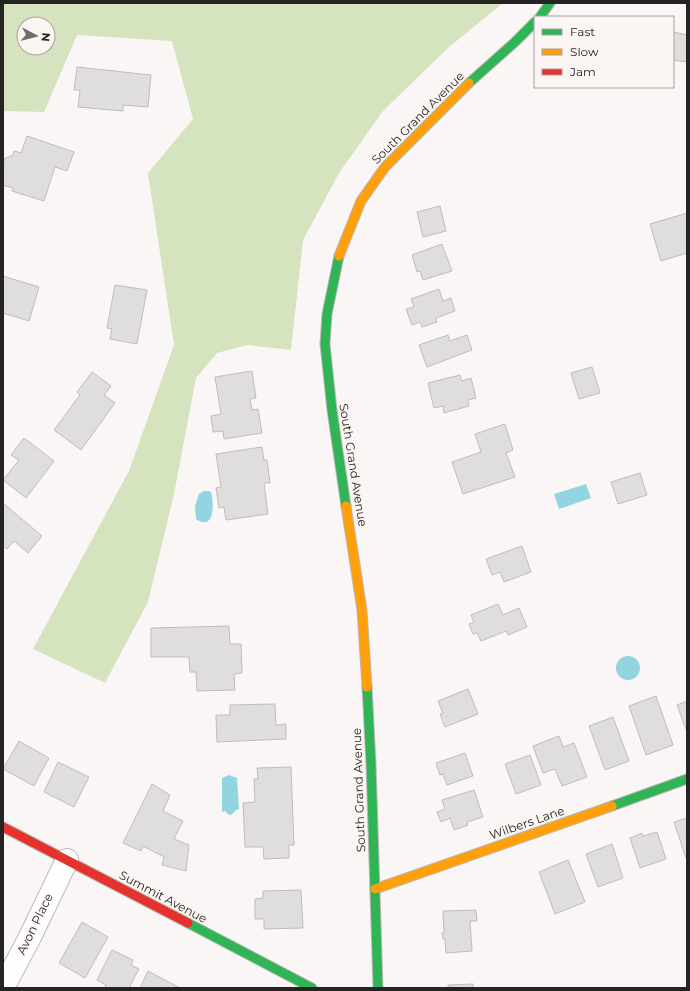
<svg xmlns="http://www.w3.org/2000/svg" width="690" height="991" font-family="Montserrat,sans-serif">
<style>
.forest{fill:#d5e3be;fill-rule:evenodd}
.water{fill:#92d4df}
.building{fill:#e0dedd;stroke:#bfbcbb}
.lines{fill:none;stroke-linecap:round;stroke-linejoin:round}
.street-casing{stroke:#bbb9b8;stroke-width:24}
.fast-casing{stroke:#bbb9b8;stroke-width:11}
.slow-casing{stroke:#bbb9b8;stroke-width:11}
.jam-casing{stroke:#bbb9b8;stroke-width:11}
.street{stroke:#fefefe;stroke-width:22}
.fast{stroke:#30b455;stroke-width:9}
.slow{stroke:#ff9f0a;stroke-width:9}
.jam{stroke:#e5322d;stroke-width:9}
.labels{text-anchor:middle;stroke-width:3.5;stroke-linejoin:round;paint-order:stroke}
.street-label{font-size:12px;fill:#262423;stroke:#fbf5f3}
</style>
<rect width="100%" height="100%" fill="#f9f6f5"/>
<path class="forest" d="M3 3H503L449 47 383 111 339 173 303 240 291 350 248 345 217 353 196 378 174 494 148 602 105 683 33 649 129 471 174 345 148 173 193 119 172 41 77 35 44 112 3 111ZM24 24H48V48H24Z"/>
<g class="water">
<polygon points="586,484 591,498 559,509 554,494"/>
<path d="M204 491H208L211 492C214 503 215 532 196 519L195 506 199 494Z"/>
<circle cx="628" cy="668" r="12"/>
<polygon points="229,775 237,778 239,809 236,810 231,815 229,815 225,811 222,812 222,778"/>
</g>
<g class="building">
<polygon points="673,32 687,35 687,62 673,60"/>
<polygon points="77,67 151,75 148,107 123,105 123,111 78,107 80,90 74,90"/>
<polygon points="27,136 74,152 67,171 55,167 44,201 12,191 13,188 3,185 4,159 13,155 14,151 21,153"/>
<polygon points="440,206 446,231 423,237 417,212"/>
<polygon points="687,213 687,253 661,261 650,224"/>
<polygon points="442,244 452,271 423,280 420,271 417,272 412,255"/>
<polygon points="3,276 39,287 29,321 3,313"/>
<polygon points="115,285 147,290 137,344 110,339 112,329 107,328"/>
<polygon points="439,289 443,301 451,298 455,311 436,318 437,322 422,327 420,322 412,325 406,309 414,307 411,299"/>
<polygon points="448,335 450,341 467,335 472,350 427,367 419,345"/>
<polygon points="592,367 600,393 579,399 571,373"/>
<polygon points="252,371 256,398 250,399 252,410 258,409 262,433 224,439 223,431 213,432 211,416 221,414 215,377"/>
<polygon points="92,372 111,386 104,395 115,403 81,450 54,430 80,395 77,392"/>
<polygon points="460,375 462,381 471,378 476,398 468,400 469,406 444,413 443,406 434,408 428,383"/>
<polygon points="505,424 513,450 506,453 515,477 463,494 452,462 481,452 475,434"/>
<polygon points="24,438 54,461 26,498 3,480 19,460 11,455"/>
<polygon points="262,447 264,460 267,460 270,483 264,483 268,514 226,520 224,507 219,508 216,488 221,487 216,454"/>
<polygon points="640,473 647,495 618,504 611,482"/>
<polygon points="3,503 42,536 28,553 14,541 7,549 3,546"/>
<polygon points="522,546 531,572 504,582 500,572 492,575 486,559"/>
<polygon points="498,604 503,615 519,608 527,627 508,635 506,631 481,641 477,633 473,634 469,624 474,622 471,615"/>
<polygon points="229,626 230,644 241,644 242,673 234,674 235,690 197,691 196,672 190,672 189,657 151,657 151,628"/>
<polygon points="468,689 478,714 445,727 440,714 443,713 438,701"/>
<polygon points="656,696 673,745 646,755 629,706"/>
<polygon points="687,701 687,732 677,705"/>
<polygon points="275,704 276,725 286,724 286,739 217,742 216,715 230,715 230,705"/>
<polygon points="613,717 629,761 605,770 589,726"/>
<polygon points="559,736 563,747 574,743 587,777 562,786 555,769 543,773 533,746"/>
<polygon points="19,741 49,758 34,786 3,769"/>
<polygon points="465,753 473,776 447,785 443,774 440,775 436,763"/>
<polygon points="530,755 541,785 516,794 505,764"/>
<polygon points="58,762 89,777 74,807 44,792"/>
<polygon points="291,767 294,845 289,845 289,858 264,859 263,847 245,847 243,803 255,802 254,779 258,779 257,768"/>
<polygon points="152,784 170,795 163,811 183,821 174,839 189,845 186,871 162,865 164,857 143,846 141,851 123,843"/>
<polygon points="474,790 483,817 467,822 468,825 454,830 450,818 441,822 437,812 445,809 442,800"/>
<polygon points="687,818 687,857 686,858 674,822"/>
<polygon points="657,832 666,859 640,868 630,838 642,833 643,836"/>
<polygon points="612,844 623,878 598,887 586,854"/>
<polygon points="568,860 585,902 555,914 539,872"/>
<polygon points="301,890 303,928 264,929 264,919 255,919 255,899 263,898 263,891"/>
<polygon points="476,910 477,921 470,921 472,951 446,953 445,939 443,939 442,933 444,933 443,911"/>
<polygon points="82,922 108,937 85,978 59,963"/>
<polygon points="112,950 133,960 131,965 139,969 129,988 105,988 106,985 97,980"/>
<polygon points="148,971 180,988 140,988"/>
<polygon points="473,984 473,988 448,988 448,985"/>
</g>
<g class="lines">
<g class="street-casing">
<polyline id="street" points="3,988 30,937 67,860"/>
</g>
<g class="fast-casing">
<g id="fast">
<polyline points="540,17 550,3"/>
<polyline points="469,83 515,42 535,22"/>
<polyline points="339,256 327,314 325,344 332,410 346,506"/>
<polyline points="367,687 371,764 378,988"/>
<polyline points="612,806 687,779"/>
<polyline points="188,923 312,988"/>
</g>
</g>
<g class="slow-casing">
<g id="slow">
<polyline points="339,256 361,201 385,167 469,83"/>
<polyline points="346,506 362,610 367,687"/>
<polyline points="375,889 612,806"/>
</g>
</g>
<g class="jam-casing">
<polyline id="jam" points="3,827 188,923"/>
</g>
<use href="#street" class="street"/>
<use href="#fast" class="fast"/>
<use href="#slow" class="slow"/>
<use href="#jam" class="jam"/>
</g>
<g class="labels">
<g class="street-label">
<text transform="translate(418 118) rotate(-45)" y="4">South Grand Avenue</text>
<text transform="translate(353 465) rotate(81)" y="4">South Grand Avenue</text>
<text transform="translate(359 790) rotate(-92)" y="4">South Grand Avenue</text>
<text transform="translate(527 823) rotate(-19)" y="4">Wilbers Lane</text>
<text transform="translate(163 897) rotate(28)" y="4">Summit Avenue</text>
<text transform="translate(35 924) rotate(-64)" y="4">Avon Place</text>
</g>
</g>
<rect width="690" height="991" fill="none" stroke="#262423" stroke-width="8"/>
<rect x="534" y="16" width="140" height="72" fill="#fbf5f3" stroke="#a6a1a0"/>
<rect x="542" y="29" width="20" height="6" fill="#30b455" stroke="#a6a1a0"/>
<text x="570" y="36" font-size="12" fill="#262423">Fast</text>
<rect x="542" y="49" width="20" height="6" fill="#ff9f0a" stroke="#a6a1a0"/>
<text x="570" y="56" font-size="12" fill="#262423">Slow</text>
<rect x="542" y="69" width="20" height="6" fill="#e5322d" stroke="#a6a1a0"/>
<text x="570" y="76" font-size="12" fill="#262423">Jam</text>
<g transform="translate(36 36) rotate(97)"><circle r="19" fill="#fbf5f3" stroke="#a6a1a0"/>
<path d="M0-3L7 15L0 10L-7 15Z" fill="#706e6c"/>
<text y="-6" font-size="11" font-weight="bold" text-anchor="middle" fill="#262423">N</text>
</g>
</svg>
